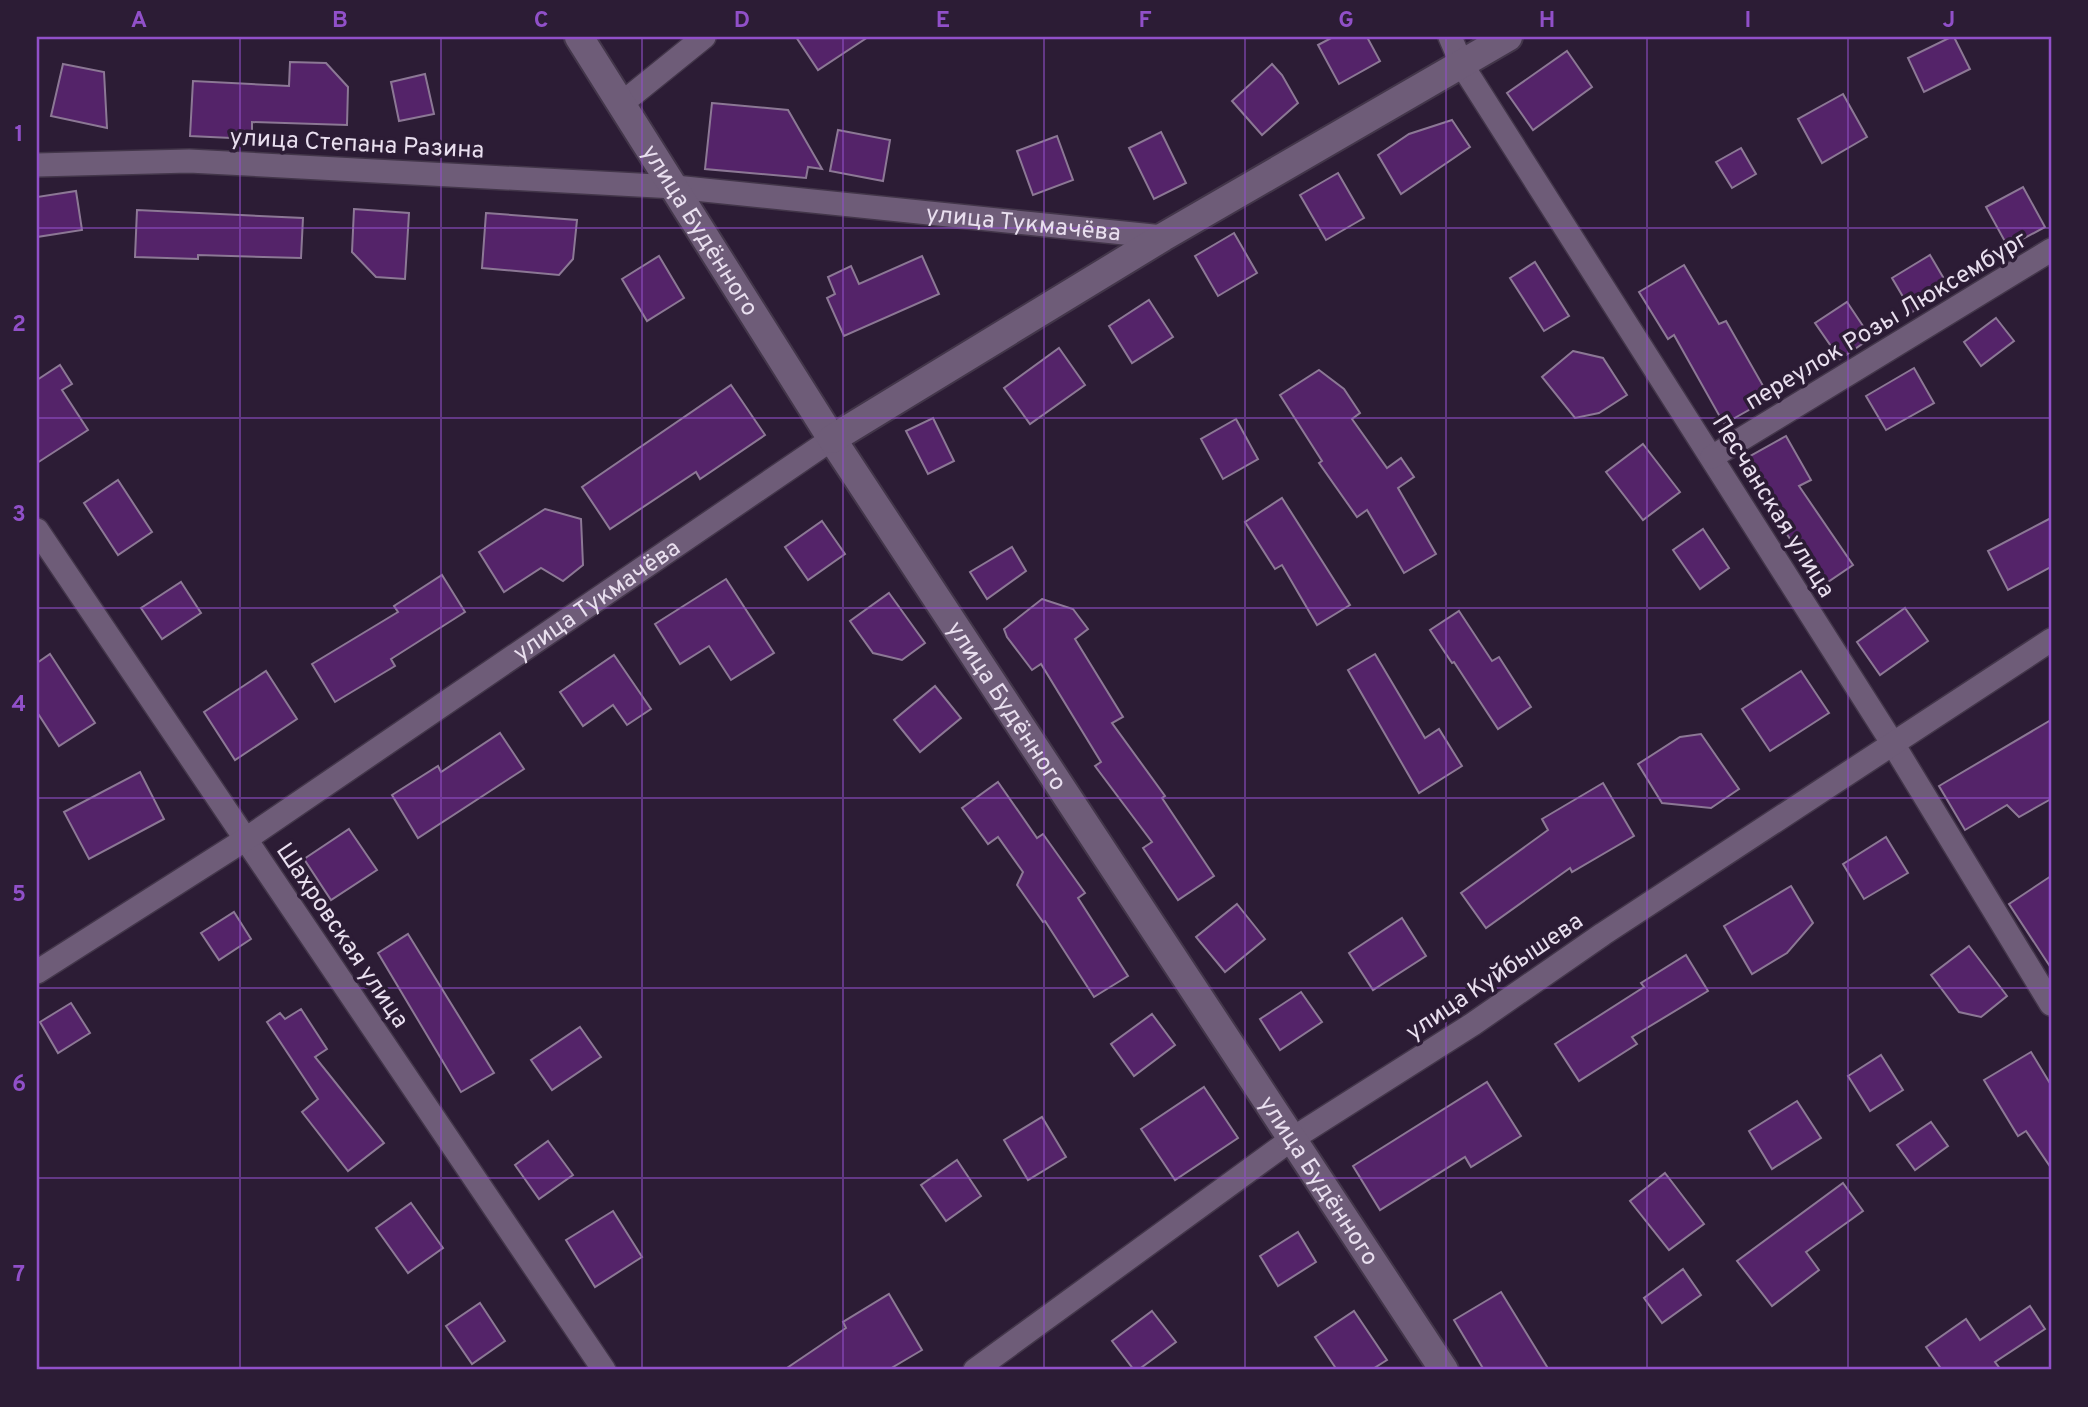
<svg xmlns="http://www.w3.org/2000/svg" width="2088" height="1407" font-family="Overpass,sans-serif">
<style>
.building{fill:#542369;stroke:#8c7895;stroke-width:2}
.lines{fill:none;stroke-linecap:round;stroke-linejoin:round}
.minor-casing{stroke:#43364a;stroke-width:26}
.tertiary-casing{stroke:#43364a;stroke-width:32}
.minor{stroke:#6e5c78;stroke-width:23}
.tertiary{stroke:#6e5c78;stroke-width:28}
.grid{fill:none;stroke:#9150c9;stroke-width:2;stroke-opacity:0.55}
.labels{text-anchor:middle;stroke-width:7;stroke-linejoin:round;paint-order:stroke}
.street-label{font-size:24px;fill:#e9dfef;stroke:#2c1c35}
.neatline{fill:none;stroke:#9150c9;stroke-width:2.5}
.grid-label{font-size:23px;text-anchor:middle;font-weight:bold;fill:#9150c9}
</style>
<rect width="100%" height="100%" fill="#2c1c35"/>
<g class="building">
<polygon points="796,37 868,37 818,70"/>
<polygon points="1333,37 1367,37 1380,61 1339,84 1318,45"/>
<polygon points="1951,37 1954,37 1970,69 1924,92 1908,58"/>
<polygon points="1567,51 1592,87 1533,130 1507,93"/>
<polygon points="290,62 326,63 348,87 347,125 252,122 252,139 190,136 193,81 289,86"/>
<polygon points="63,64 104,72 107,128 51,116"/>
<polygon points="1272,64 1282,75 1298,103 1262,135 1232,101"/>
<polygon points="425,74 434,114 399,121 391,82"/>
<polygon points="1843,94 1867,137 1822,163 1798,119"/>
<polygon points="712,103 788,110 822,169 808,167 806,178 705,169"/>
<polygon points="1452,120 1470,147 1401,194 1378,155 1409,134"/>
<polygon points="838,130 890,140 883,181 830,171"/>
<polygon points="1161,132 1186,183 1154,199 1129,148"/>
<polygon points="1057,136 1073,180 1033,195 1017,151"/>
<polygon points="1741,148 1756,174 1732,188 1716,162"/>
<polygon points="1338,173 1364,218 1326,240 1300,195"/>
<polygon points="2023,187 2045,227 2008,247 1986,207"/>
<polygon points="76,191 82,230 37,237 37,197"/>
<polygon points="354,209 409,213 405,279 376,277 352,252"/>
<polygon points="137,210 303,218 301,258 198,255 198,259 135,257"/>
<polygon points="486,213 577,220 573,259 559,275 482,268"/>
<polygon points="1234,233 1257,273 1218,296 1195,256"/>
<polygon points="1930,255 1950,289 1912,312 1892,278"/>
<polygon points="659,256 684,298 647,321 622,279"/>
<polygon points="922,256 939,294 844,336 827,298 835,294 828,277 851,266 859,284"/>
<polygon points="1535,262 1569,316 1544,331 1510,278"/>
<polygon points="1684,265 1719,324 1726,321 1770,398 1724,424 1674,335 1668,339 1639,292"/>
<polygon points="1149,300 1173,337 1132,363 1109,326"/>
<polygon points="1847,302 1871,338 1840,359 1815,323"/>
<polygon points="1996,318 2014,341 1981,366 1964,342"/>
<polygon points="1059,348 1085,385 1030,424 1004,388"/>
<polygon points="1573,351 1603,358 1627,395 1599,413 1575,418 1542,377"/>
<polygon points="60,365 72,384 62,390 88,430 37,463 37,380"/>
<polygon points="1914,368 1934,403 1886,430 1866,396"/>
<polygon points="1319,370 1344,389 1360,413 1352,419 1387,468 1401,458 1414,477 1398,488 1436,554 1404,573 1367,510 1357,517 1319,463 1322,461 1280,395"/>
<polygon points="731,385 765,435 700,479 696,472 610,529 582,487"/>
<polygon points="933,418 954,461 928,474 906,431"/>
<polygon points="1236,419 1258,459 1223,479 1201,439"/>
<polygon points="1786,436 1811,480 1799,486 1853,565 1822,586 1784,530 1745,459"/>
<polygon points="1643,444 1680,492 1643,520 1606,472"/>
<polygon points="118,480 152,532 118,555 84,503"/>
<polygon points="1282,498 1350,605 1317,625 1282,565 1275,569 1245,522"/>
<polygon points="545,509 581,519 583,565 563,581 541,568 504,592 479,552"/>
<polygon points="2051,518 2051,567 2008,590 1988,551"/>
<polygon points="822,521 845,554 808,580 785,547"/>
<polygon points="1703,529 1729,568 1700,589 1673,550"/>
<polygon points="1012,547 1026,571 987,599 970,572"/>
<polygon points="442,575 465,612 391,659 395,666 335,702 312,664 398,612 394,606"/>
<polygon points="726,579 774,653 731,680 709,646 680,664 655,624"/>
<polygon points="181,582 201,613 162,639 141,608"/>
<polygon points="889,593 925,643 902,660 873,653 850,621"/>
<polygon points="1042,599 1073,609 1088,629 1075,639 1123,717 1112,723 1165,796 1162,798 1214,876 1178,900 1143,848 1152,842 1095,766 1101,762 1041,664 1032,670 1007,637 1004,629"/>
<polygon points="1905,608 1928,641 1880,675 1857,642"/>
<polygon points="1459,611 1492,661 1499,657 1531,707 1498,729 1454,662 1452,663 1430,630"/>
<polygon points="50,654 95,723 59,746 37,712 37,663"/>
<polygon points="1375,654 1425,738 1439,729 1462,766 1419,793 1348,670"/>
<polygon points="614,655 651,709 627,725 613,705 583,726 560,692"/>
<polygon points="266,671 297,719 235,760 204,712"/>
<polygon points="1801,671 1829,713 1770,751 1742,709"/>
<polygon points="935,686 961,718 920,752 894,720"/>
<polygon points="2051,720 2051,799 2019,817 2007,805 1965,830 1939,786"/>
<polygon points="500,733 524,769 418,838 392,795 438,766 441,772"/>
<polygon points="1701,734 1739,789 1711,808 1662,803 1638,764 1680,737"/>
<polygon points="140,772 164,819 89,859 64,812"/>
<polygon points="998,782 1037,838 1043,834 1085,893 1078,898 1128,976 1094,997 1045,921 1043,922 1017,885 1023,872 998,837 988,844 962,808"/>
<polygon points="1603,783 1634,836 1572,872 1570,868 1486,928 1461,893 1548,830 1542,819"/>
<polygon points="349,829 377,870 331,900 304,859"/>
<polygon points="1886,837 1908,873 1864,899 1843,864"/>
<polygon points="2051,876 2051,968 2009,904"/>
<polygon points="1791,886 1813,923 1787,953 1752,974 1724,926"/>
<polygon points="1237,904 1265,939 1225,972 1196,937"/>
<polygon points="234,912 251,939 219,960 201,933"/>
<polygon points="1402,918 1426,956 1373,990 1349,953"/>
<polygon points="408,934 494,1073 461,1092 378,953"/>
<polygon points="1969,946 2007,996 1981,1017 1959,1012 1931,975"/>
<polygon points="1686,955 1708,991 1632,1037 1637,1044 1579,1081 1555,1044 1644,987 1641,983"/>
<polygon points="1301,992 1322,1022 1280,1050 1260,1019"/>
<polygon points="71,1003 90,1033 58,1053 40,1022"/>
<polygon points="301,1009 327,1049 315,1057 384,1143 348,1171 302,1112 318,1099 267,1022 280,1013 285,1019"/>
<polygon points="1152,1014 1175,1045 1134,1076 1111,1044"/>
<polygon points="580,1027 601,1057 552,1090 531,1060"/>
<polygon points="2031,1052 2051,1085 2051,1168 2026,1131 2018,1136 1984,1080"/>
<polygon points="1881,1055 1903,1090 1870,1111 1848,1076"/>
<polygon points="1487,1082 1521,1136 1471,1167 1465,1157 1380,1210 1353,1166"/>
<polygon points="1204,1087 1238,1138 1175,1180 1141,1129"/>
<polygon points="1797,1101 1821,1138 1772,1169 1749,1131"/>
<polygon points="1042,1117 1066,1157 1028,1180 1004,1140"/>
<polygon points="1931,1122 1948,1146 1915,1170 1897,1145"/>
<polygon points="548,1141 573,1175 539,1199 515,1165"/>
<polygon points="957,1160 981,1196 946,1221 921,1185"/>
<polygon points="1665,1173 1704,1224 1669,1250 1630,1201"/>
<polygon points="1843,1183 1863,1211 1806,1252 1819,1270 1772,1306 1737,1261"/>
<polygon points="411,1203 443,1248 408,1273 376,1228"/>
<polygon points="613,1211 642,1257 595,1287 566,1240"/>
<polygon points="1298,1232 1316,1262 1278,1286 1260,1256"/>
<polygon points="1683,1269 1701,1295 1662,1323 1644,1298"/>
<polygon points="1501,1292 1549,1370 1484,1370 1454,1320"/>
<polygon points="889,1294 922,1350 888,1370 784,1370 846,1328 843,1322"/>
<polygon points="480,1303 505,1341 472,1364 446,1326"/>
<polygon points="2030,1306 2045,1329 1995,1362 2001,1370 1942,1370 1926,1347 1966,1319 1980,1340"/>
<polygon points="1152,1311 1176,1342 1138,1370 1134,1370 1112,1341"/>
<polygon points="1354,1311 1387,1360 1371,1370 1337,1370 1315,1337"/>
</g>
<g class="lines">
<g class="minor-casing">
<g id="minor">
<polyline points="1450,37 1462,65 1893,744 2051,1004"/>
<polyline points="621,104 704,37"/>
<path id="s1" d="M37 165 189 161 675 187 1163 237"/>
<polyline points="1712,457 2051,250"/>
<polyline points="37,530 604,1370"/>
<path id="s2" d="M37 972 246 839 832 439"/>
<polyline points="975,1370 1292,1139 1473,1024 1603,934 2051,640"/>
</g>
</g>
<g class="tertiary-casing">
<g id="tertiary">
<path id="s3" d="M579 37 832 439 1444 1370"/>
<polyline points="832,439 1163,237 1508,37"/>
</g>
</g>
<use href="#minor" class="minor"/>
<use href="#tertiary" class="tertiary"/>
</g>
<path class="grid" d="M240 37V1370M441 37V1370M642 37V1370M843 37V1370M1044 37V1370M1245 37V1370M1446 37V1370M1647 37V1370M1848 37V1370M37 228H2051M37 418H2051M37 608H2051M37 798H2051M37 988H2051M37 1178H2051"/>
<g class="labels">
<g class="street-label">
<text transform="translate(357 143) rotate(3)" y="8">улица Степана Разина</text>
<text dy="8" stroke="none"><textPath href="#s1" startOffset="989">улица Тукмачёва</textPath></text>
<text dy="8" stroke="none"><textPath href="#s3" startOffset="228">улица Будённого</textPath></text>
<text transform="translate(1886 320) rotate(-31)" y="8">переулок Розы Люксембург</text>
<text transform="translate(1774 506) rotate(58)" y="8">Песчанская улица</text>
<text dy="8" stroke="none"><textPath href="#s2" startOffset="672">улица Тукмачёва</textPath></text>
<text dy="8" stroke="none"><textPath href="#s3" startOffset="794">улица Будённого</textPath></text>
<text transform="translate(343 935) rotate(56)" y="8">Шахровская улица</text>
<text transform="translate(1494 976) rotate(-34)" y="8">улица Куйбышева</text>
<text dy="8" stroke="none"><textPath href="#s3" startOffset="1362">улица Будённого</textPath></text>
</g>
</g>
<rect width="2088" height="1407" fill="none" stroke="#2c1c35" stroke-width="77"/>
<rect x="38" y="38" width="2012" height="1330" class="neatline"/>
<g class="grid-label">
<text x="139" y="27">A</text>
<text x="340" y="27">B</text>
<text x="541" y="27">C</text>
<text x="742" y="27">D</text>
<text x="943" y="27">E</text>
<text x="1145" y="27">F</text>
<text x="1346" y="27">G</text>
<text x="1547" y="27">H</text>
<text x="1748" y="27">I</text>
<text x="1949" y="27">J</text>
<text x="19" y="141">1</text>
<text x="19" y="331">2</text>
<text x="19" y="521">3</text>
<text x="19" y="711">4</text>
<text x="19" y="901">5</text>
<text x="19" y="1091">6</text>
<text x="19" y="1281">7</text>
</g>
</svg>
